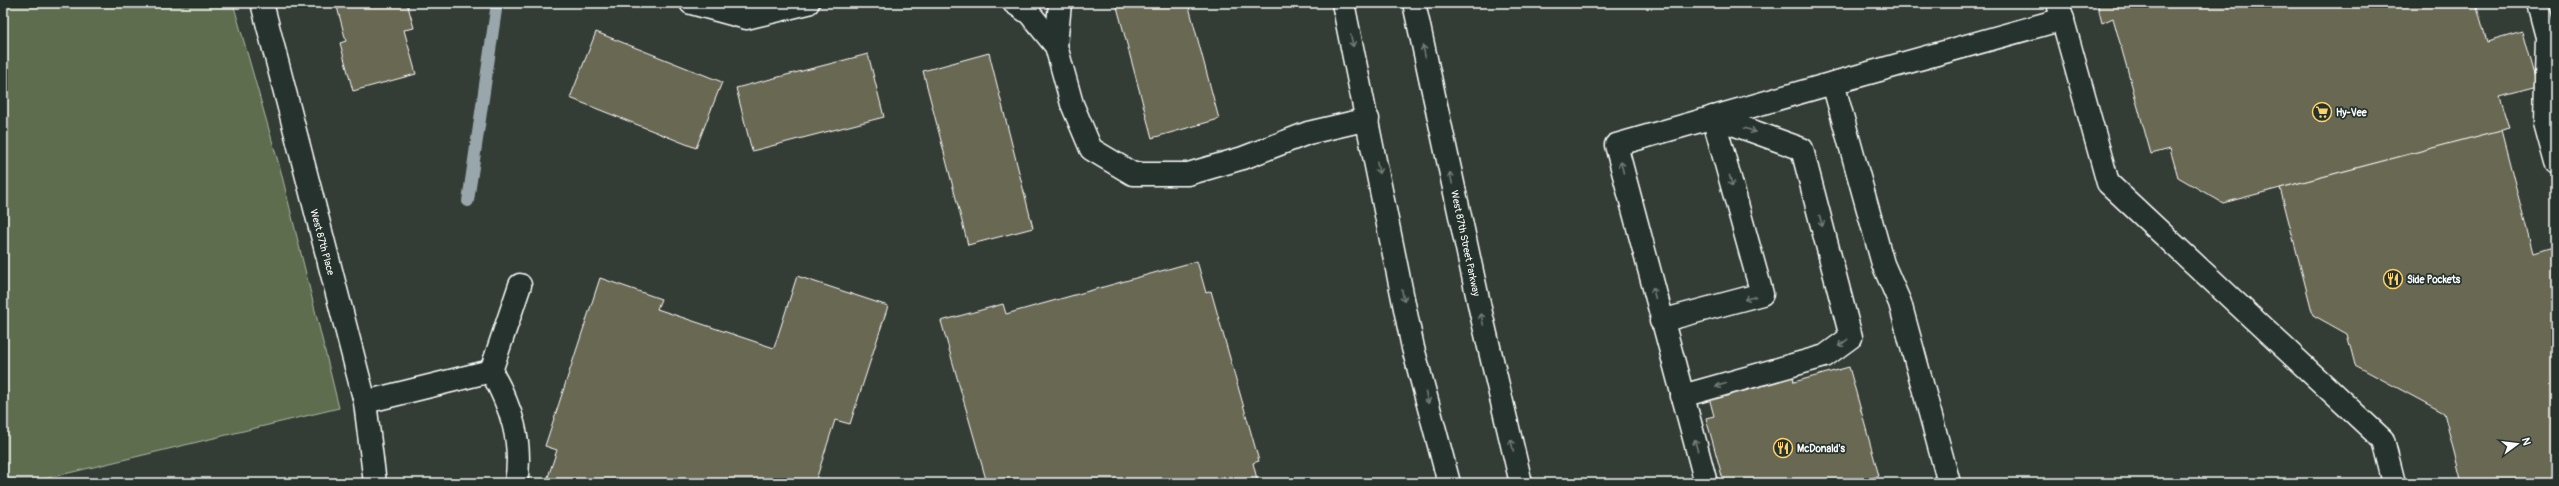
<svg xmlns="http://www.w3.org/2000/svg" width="2559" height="486" font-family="Pangolin,sans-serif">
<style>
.green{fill:#5e6d4f;stroke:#aeb6a7}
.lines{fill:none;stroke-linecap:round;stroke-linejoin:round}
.stream{stroke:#99a7ac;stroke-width:12}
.building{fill:#696753;stroke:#fff}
.service-casing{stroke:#fff;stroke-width:25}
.minor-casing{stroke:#fff;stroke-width:25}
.primary-casing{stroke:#fff;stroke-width:25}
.service{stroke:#26332d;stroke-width:22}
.minor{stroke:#26332d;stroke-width:22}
.primary{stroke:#26332d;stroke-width:22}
.oneway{stroke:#727a76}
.labels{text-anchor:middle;stroke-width:3.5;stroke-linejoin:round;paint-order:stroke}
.poi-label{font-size:10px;font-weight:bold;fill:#fff;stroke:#26332d;text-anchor:start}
.street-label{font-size:10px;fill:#fff;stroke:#26332d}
</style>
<rect width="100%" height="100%" fill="#333d35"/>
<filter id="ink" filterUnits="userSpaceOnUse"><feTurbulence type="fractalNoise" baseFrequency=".025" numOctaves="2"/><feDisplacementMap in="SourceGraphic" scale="8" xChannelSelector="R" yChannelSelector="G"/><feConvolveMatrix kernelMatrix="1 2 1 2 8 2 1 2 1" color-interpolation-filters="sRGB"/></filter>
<g filter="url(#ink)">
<polygon class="green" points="3,3 233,3 281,172 339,408 27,483 3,483"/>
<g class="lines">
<polyline class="stream" points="468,201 497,3"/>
</g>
<g class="building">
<polygon points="336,3 407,3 414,28 404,30 416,74 353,91 340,43 346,41"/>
<polygon points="1116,3 1188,3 1219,119 1152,138"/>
<polygon points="2097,3 2476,3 2487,42 2522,32 2537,86 2500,96 2510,128 2223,203 2178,177 2170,149 2151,154 2113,18 2102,23"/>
<polygon points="596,32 722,82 696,148 570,98"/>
<polygon points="989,53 1033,228 968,245 923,71"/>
<polygon points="868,54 884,117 752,151 736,88"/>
<polygon points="2501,130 2533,253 2553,247 2556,258 2556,483 2462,483 2444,413 2355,365 2347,334 2313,315 2280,188"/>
<polygon points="1197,261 1206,293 1211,291 1259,461 1253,463 1258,483 987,483 941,321 1003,304 1006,314"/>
<polygon points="797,276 888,306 850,424 835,420 815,483 546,483 557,450 545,446 600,278 661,299 657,309 774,348"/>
<polygon points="1791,367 1794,382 1849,367 1879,476 1854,483 1724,483 1706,418 1714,416 1707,390"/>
</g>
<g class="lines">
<g class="service-casing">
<g id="service">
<polyline points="2058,3 2108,183 2383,440 2394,483"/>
<polyline points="2538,3 2547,37 2545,123 2556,163"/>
<polyline points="1661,321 1762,294 1713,117"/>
<polyline points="1682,396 1825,356 1851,337 1802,149 1713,117"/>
<polyline points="365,402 491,371"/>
<path d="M516 483C523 441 511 407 491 371L520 285"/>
<polyline points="1706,483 1616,145 1833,83"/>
<polyline points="1949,483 1900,303 1883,264 1833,83 2063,19"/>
</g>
</g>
<g class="minor-casing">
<g id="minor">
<polyline points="262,3 365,402 375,483"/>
<polyline points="691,3 746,18 808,3"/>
<polyline points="1014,3 1030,14 1056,46 1072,104 1091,149 1133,174 1188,174 1243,158 1308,133 1368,119"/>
<polyline points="1056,46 1060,3"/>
</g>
</g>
<g class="primary-casing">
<g id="primary">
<polyline points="1343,3 1413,348 1449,483"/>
<polyline points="1414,3 1481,313 1521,483"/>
</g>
</g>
<use href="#service" class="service"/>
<use href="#minor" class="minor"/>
<use href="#primary" class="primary"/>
</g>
<defs><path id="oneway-shaft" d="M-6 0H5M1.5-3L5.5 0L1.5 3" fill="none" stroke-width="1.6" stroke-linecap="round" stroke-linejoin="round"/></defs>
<g class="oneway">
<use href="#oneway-shaft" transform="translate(1352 41) rotate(78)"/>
<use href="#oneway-shaft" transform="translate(1424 51) rotate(-102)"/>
<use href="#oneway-shaft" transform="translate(1750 130) rotate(20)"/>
<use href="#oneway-shaft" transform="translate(1622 167) rotate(-104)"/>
<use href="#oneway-shaft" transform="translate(1378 168) rotate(79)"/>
<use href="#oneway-shaft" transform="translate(1451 178) rotate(-102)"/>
<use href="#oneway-shaft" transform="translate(1731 181) rotate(75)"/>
<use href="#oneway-shaft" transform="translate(1821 221) rotate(75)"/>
<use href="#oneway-shaft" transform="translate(1654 293) rotate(-104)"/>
<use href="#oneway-shaft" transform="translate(1403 296) rotate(79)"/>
<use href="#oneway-shaft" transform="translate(1750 298) rotate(165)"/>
<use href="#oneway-shaft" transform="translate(1482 319) rotate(-103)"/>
<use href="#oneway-shaft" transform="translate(1843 343) rotate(143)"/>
<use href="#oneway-shaft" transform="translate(1721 385) rotate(164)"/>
<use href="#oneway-shaft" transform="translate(1427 398) rotate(75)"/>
<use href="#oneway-shaft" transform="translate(1512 445) rotate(-103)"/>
<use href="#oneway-shaft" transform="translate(1696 445) rotate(-105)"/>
</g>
</g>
<defs>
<g id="supermarket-ring" transform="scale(1)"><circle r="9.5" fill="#26332d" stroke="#ffd166" stroke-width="1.5"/><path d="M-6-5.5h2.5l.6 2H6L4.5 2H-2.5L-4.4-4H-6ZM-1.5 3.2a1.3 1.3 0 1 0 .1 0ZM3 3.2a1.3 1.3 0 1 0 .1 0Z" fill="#ffd166"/></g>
<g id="restaurant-ring" transform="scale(1)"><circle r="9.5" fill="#26332d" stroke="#ffd166" stroke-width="1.5"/><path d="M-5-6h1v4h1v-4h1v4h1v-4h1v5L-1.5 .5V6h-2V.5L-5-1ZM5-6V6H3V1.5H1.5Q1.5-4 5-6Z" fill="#ffd166"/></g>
</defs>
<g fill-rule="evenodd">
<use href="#supermarket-ring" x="2322" y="112"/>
<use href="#restaurant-ring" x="2393" y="279"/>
<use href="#restaurant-ring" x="1783" y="448"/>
</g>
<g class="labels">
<g class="poi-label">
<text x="2336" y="116">Hy-Vee</text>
<text x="2407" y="283">Side Pockets</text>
<text x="1797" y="452">McDonald's</text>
</g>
<g class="street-label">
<text transform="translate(323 242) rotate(75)" y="4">West 87th Place</text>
<text transform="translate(1466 243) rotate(78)" y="4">West 87th Street Parkway</text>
</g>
</g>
<rect width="2559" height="486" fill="none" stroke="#26332d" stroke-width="16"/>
<rect x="8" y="8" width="2543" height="470" fill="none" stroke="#fff" stroke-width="1.5" filter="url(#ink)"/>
<g transform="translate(2517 444) rotate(75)" stroke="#26332d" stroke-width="3" paint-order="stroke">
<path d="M0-3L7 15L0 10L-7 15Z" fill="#ffffff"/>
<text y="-6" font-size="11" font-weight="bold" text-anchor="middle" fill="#ffffff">N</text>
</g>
</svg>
